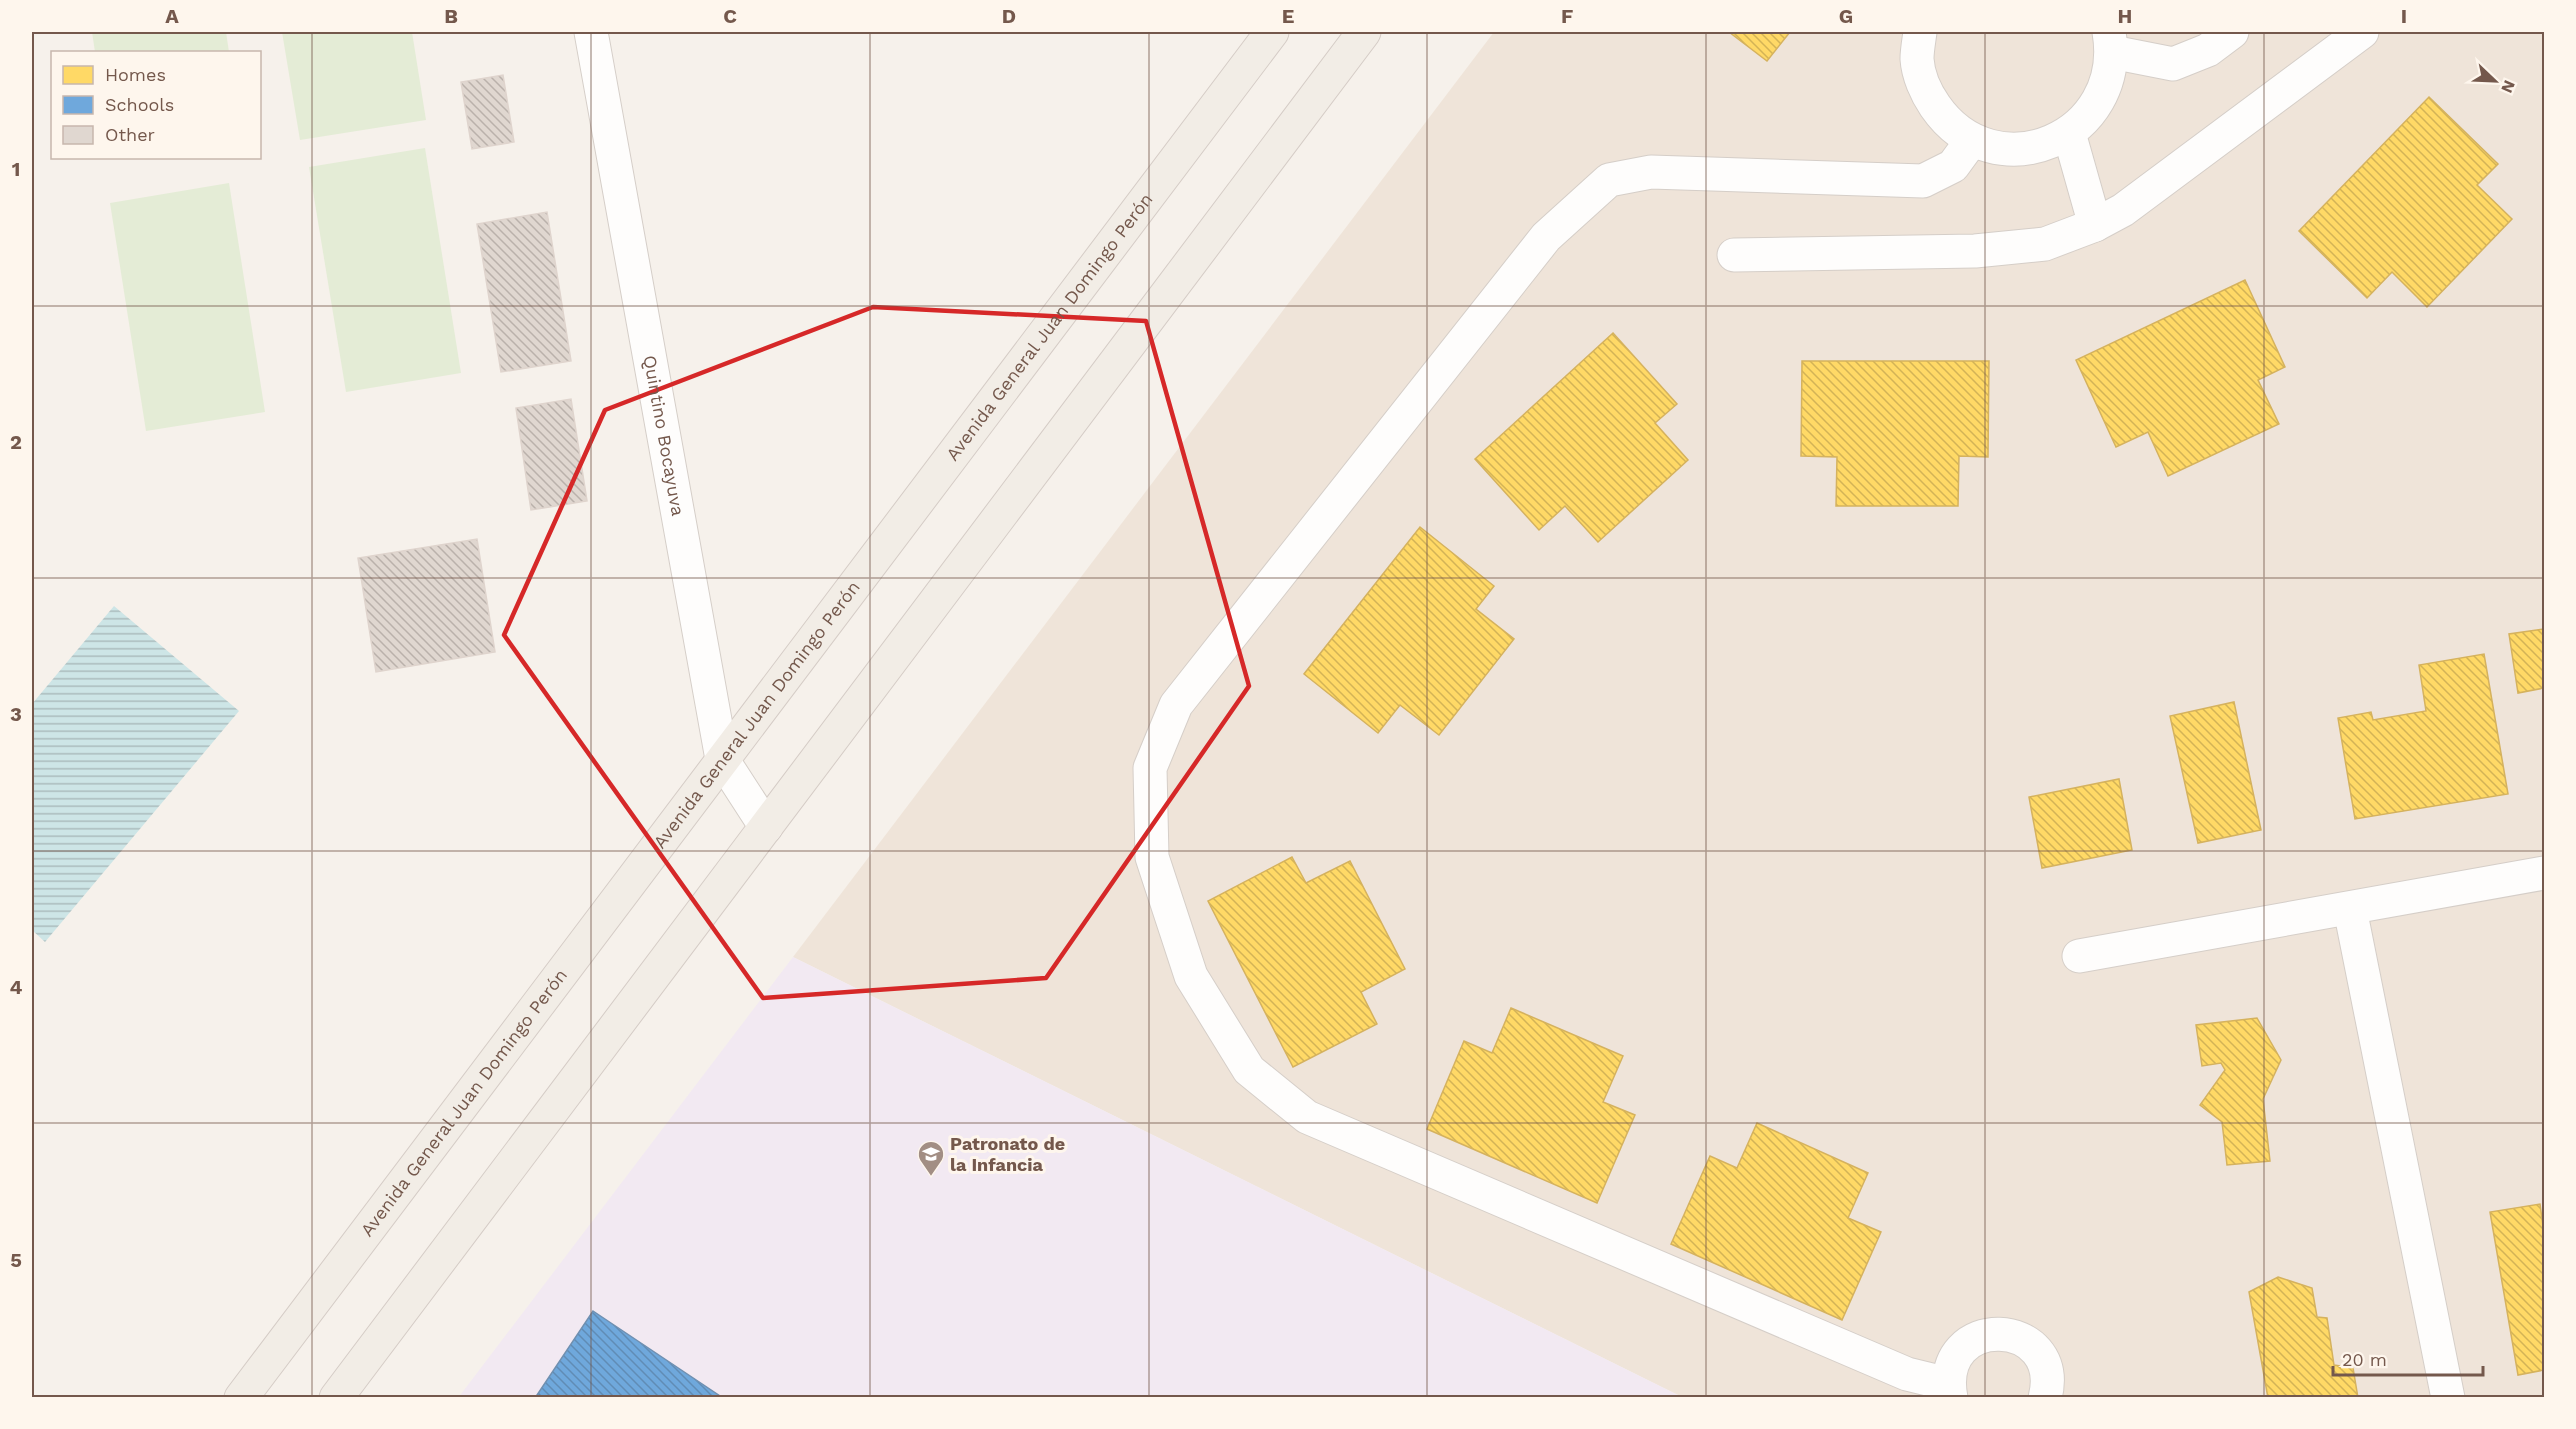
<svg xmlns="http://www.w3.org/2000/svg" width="2576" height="1429" font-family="'Work Sans',sans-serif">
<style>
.residential{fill:#efe4d9}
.education{fill:#f2e9f2}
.pitch{fill:#e4ecd6}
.water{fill:url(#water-rules)}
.homes{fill:url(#homes-back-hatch);stroke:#d5b25e;stroke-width:1.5}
.schools{fill:url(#schools-back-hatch);stroke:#7090b1;stroke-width:1.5}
.building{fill:url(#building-back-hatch);stroke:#dfd4cd;stroke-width:1.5}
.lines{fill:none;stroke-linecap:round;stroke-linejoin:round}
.minor-casing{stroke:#d5cec8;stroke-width:35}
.major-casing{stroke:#d5ccc6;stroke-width:35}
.minor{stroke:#fefdfc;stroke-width:33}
.major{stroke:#f2ede6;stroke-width:33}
.marked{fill:none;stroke:#d62828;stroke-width:4.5;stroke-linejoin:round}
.grid{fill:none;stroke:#74584c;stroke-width:1.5;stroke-opacity:0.55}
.labels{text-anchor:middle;stroke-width:6;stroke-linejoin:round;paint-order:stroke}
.street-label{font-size:18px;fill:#74584c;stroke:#fef6ed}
.poi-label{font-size:18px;font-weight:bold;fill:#74584c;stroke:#fef6ed;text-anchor:start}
.neatline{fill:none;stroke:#74584c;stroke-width:2}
.grid-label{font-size:20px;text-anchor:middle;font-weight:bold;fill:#74584c}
</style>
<defs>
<pattern id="water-rules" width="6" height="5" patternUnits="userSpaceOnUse" patternTransform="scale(1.5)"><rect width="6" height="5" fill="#cde5e6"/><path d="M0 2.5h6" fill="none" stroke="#abbcbd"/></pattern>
<pattern id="homes-back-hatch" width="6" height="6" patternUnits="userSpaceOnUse" patternTransform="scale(1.5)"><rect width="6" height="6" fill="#ffd966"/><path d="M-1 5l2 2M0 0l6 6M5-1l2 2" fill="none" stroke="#d3b356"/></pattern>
<pattern id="schools-back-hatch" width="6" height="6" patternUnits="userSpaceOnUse" patternTransform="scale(1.5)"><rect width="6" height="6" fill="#6fa8dc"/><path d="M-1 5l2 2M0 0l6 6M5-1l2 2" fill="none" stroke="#608cb5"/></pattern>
<pattern id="building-back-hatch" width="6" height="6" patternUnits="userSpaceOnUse" patternTransform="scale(1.5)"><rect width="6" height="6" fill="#e0d7d0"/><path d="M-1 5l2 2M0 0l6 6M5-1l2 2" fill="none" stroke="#bab1ab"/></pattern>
</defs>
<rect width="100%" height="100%" fill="#f6f1eb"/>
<polygon class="residential" points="1494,32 2544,32 2544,1397 1682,1397 793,957"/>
<polygon class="education" points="793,957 1682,1397 458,1398"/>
<g class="pitch">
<polygon points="92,32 226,32 229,52 95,52"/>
<polygon points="282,32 412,32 426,120 300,140"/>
<polygon points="425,148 461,373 346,392 309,167"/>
<polygon points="229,183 265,412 146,431 110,203"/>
</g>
<polygon class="water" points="114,606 239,711 45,942 32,930 32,704"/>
<g class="homes">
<polygon points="1729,32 1790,32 1767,61"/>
<polygon points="2429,97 2498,164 2477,185 2512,219 2427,307 2392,272 2367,298 2299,231"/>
<polygon points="2245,280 2285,367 2258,380 2279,424 2168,476 2148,432 2116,447 2076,360"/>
<polygon points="1613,333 1677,404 1655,423 1688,460 1598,542 1565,506 1539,530 1475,459"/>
<polygon points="1802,361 1989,361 1988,457 1959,456 1958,506 1836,506 1837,457 1801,456"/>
<polygon points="1420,527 1494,586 1476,609 1514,639 1439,735 1400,705 1378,733 1304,674"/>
<polygon points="2544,629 2544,688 2518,693 2509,634"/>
<polygon points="2484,654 2508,794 2355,819 2338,718 2371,712 2373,720 2426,711 2419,665"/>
<polygon points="2234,702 2261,830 2198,843 2170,716"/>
<polygon points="2119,779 2132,850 2042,868 2029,797"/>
<polygon points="1292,857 1306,883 1350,861 1405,969 1361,992 1377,1024 1293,1067 1208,901"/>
<polygon points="1511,1008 1623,1056 1603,1102 1635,1115 1597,1203 1427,1129 1464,1041 1492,1053"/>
<polygon points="2257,1018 2281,1060 2263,1099 2270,1161 2227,1165 2222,1122 2200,1105 2225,1070 2221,1063 2202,1066 2196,1025"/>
<polygon points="1757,1123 1868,1173 1848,1218 1881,1232 1842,1320 1671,1244 1710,1156 1737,1168"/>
<polygon points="2540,1204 2544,1233 2544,1370 2518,1375 2490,1212"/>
<polygon points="2278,1277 2312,1288 2317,1317 2327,1318 2334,1365 2353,1368 2358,1398 2268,1398 2249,1292"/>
</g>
<polygon class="schools" points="593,1311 723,1398 535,1398"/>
<g class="building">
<polygon points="503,75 514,142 472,149 461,82"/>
<polygon points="547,212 571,361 501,372 477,224"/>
<polygon points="571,399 587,501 531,510 516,408"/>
<polygon points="477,539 495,652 376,672 358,558"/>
</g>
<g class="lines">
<g class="minor-casing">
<g id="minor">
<path id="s1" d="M591 32 722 759 766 827"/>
<path d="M1920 32C1919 40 1917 50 1917 59 1918 75 1926 93 1935 106 1995 193 2127 138 2109 32"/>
<polyline points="2112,52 2173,64 2208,50 2232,32"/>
<polyline points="2069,133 2095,225"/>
<polyline points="1734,255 1975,251 2045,244 2095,225 2123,210 2362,32"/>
<polyline points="2350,909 2448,1398"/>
<polyline points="2079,956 2544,873"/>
<polyline points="1948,1384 1907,1374 1307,1117 1249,1070 1191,976 1152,857 1150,768 1176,705 1546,237 1609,180 1651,172 1923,181 1953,166 1972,140"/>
<path d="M1951 1398C1934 1310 2066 1316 2045 1398"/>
</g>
</g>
<g class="major-casing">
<g id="major">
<path id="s2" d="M241 1398 1272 32"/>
<polyline points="336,1398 1364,32"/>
</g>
</g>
<use href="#minor" class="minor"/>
<use href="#major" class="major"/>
</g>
<path class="marked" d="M873 307 1146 321 1249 686 1046 978 763 998 504 635 605 410Z"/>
<path class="grid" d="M312 32V1398M591 32V1398M870 32V1398M1149 32V1398M1427 32V1398M1706 32V1398M1985 32V1398M2264 32V1398M32 306H2544M32 578H2544M32 851H2544M32 1123H2544"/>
<defs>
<g id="school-pin" transform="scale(1.35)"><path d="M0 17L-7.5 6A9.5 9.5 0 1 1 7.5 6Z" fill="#a28e84" stroke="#fef6ed"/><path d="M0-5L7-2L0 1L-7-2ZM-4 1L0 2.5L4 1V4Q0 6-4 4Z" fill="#fff"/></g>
</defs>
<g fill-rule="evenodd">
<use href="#school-pin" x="931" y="1154"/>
</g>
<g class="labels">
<g class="street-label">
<text dy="6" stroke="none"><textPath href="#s2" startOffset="1342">Avenida General Juan Domingo Perón</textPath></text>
<text dy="6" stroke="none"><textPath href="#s1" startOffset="410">Quintino Bocayuva</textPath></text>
<text dy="6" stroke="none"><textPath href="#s2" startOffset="856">Avenida General Juan Domingo Perón</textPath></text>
<text dy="6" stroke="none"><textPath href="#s2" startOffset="370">Avenida General Juan Domingo Perón</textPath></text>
</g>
<g class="poi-label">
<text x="950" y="1150">Patronato de<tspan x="950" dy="21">la Infancia</tspan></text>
</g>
</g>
<rect width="2576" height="1429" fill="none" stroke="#fef6ed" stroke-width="66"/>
<rect x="51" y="51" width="210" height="108" fill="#fef6ed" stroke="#c7b7ad" stroke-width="1.5"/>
<rect x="63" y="66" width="30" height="18" fill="#ffd966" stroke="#c7b7ad" stroke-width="1.5"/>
<text x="105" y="81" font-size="18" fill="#74584c">Homes</text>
<rect x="63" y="96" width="30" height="18" fill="#6fa8dc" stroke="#c7b7ad" stroke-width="1.5"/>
<text x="105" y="111" font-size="18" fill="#74584c">Schools</text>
<rect x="63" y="126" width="30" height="18" fill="#e0d7d0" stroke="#c7b7ad" stroke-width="1.5"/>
<text x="105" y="141" font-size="18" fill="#74584c">Other</text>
<g transform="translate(2495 81) rotate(113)" stroke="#fef6ed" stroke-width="4.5" paint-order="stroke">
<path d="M0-4.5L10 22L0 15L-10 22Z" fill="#74584c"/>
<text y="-9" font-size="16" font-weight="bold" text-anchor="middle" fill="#74584c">N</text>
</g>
<path d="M2333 1366v9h150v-9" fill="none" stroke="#74584c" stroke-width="3"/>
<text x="2342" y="1366" font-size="18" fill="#74584c" stroke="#fef6ed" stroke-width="4.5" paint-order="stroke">20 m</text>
<rect x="33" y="33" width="2510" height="1363" class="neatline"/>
<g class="grid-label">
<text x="172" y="23">A</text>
<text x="451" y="23">B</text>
<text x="730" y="23">C</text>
<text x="1009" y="23">D</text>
<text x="1288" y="23">E</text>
<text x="1567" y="23">F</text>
<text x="1846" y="23">G</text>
<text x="2125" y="23">H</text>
<text x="2404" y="23">I</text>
<text x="16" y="176">1</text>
<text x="16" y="449">2</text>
<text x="16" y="721">3</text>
<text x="16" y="994">4</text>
<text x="16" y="1267">5</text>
</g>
</svg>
